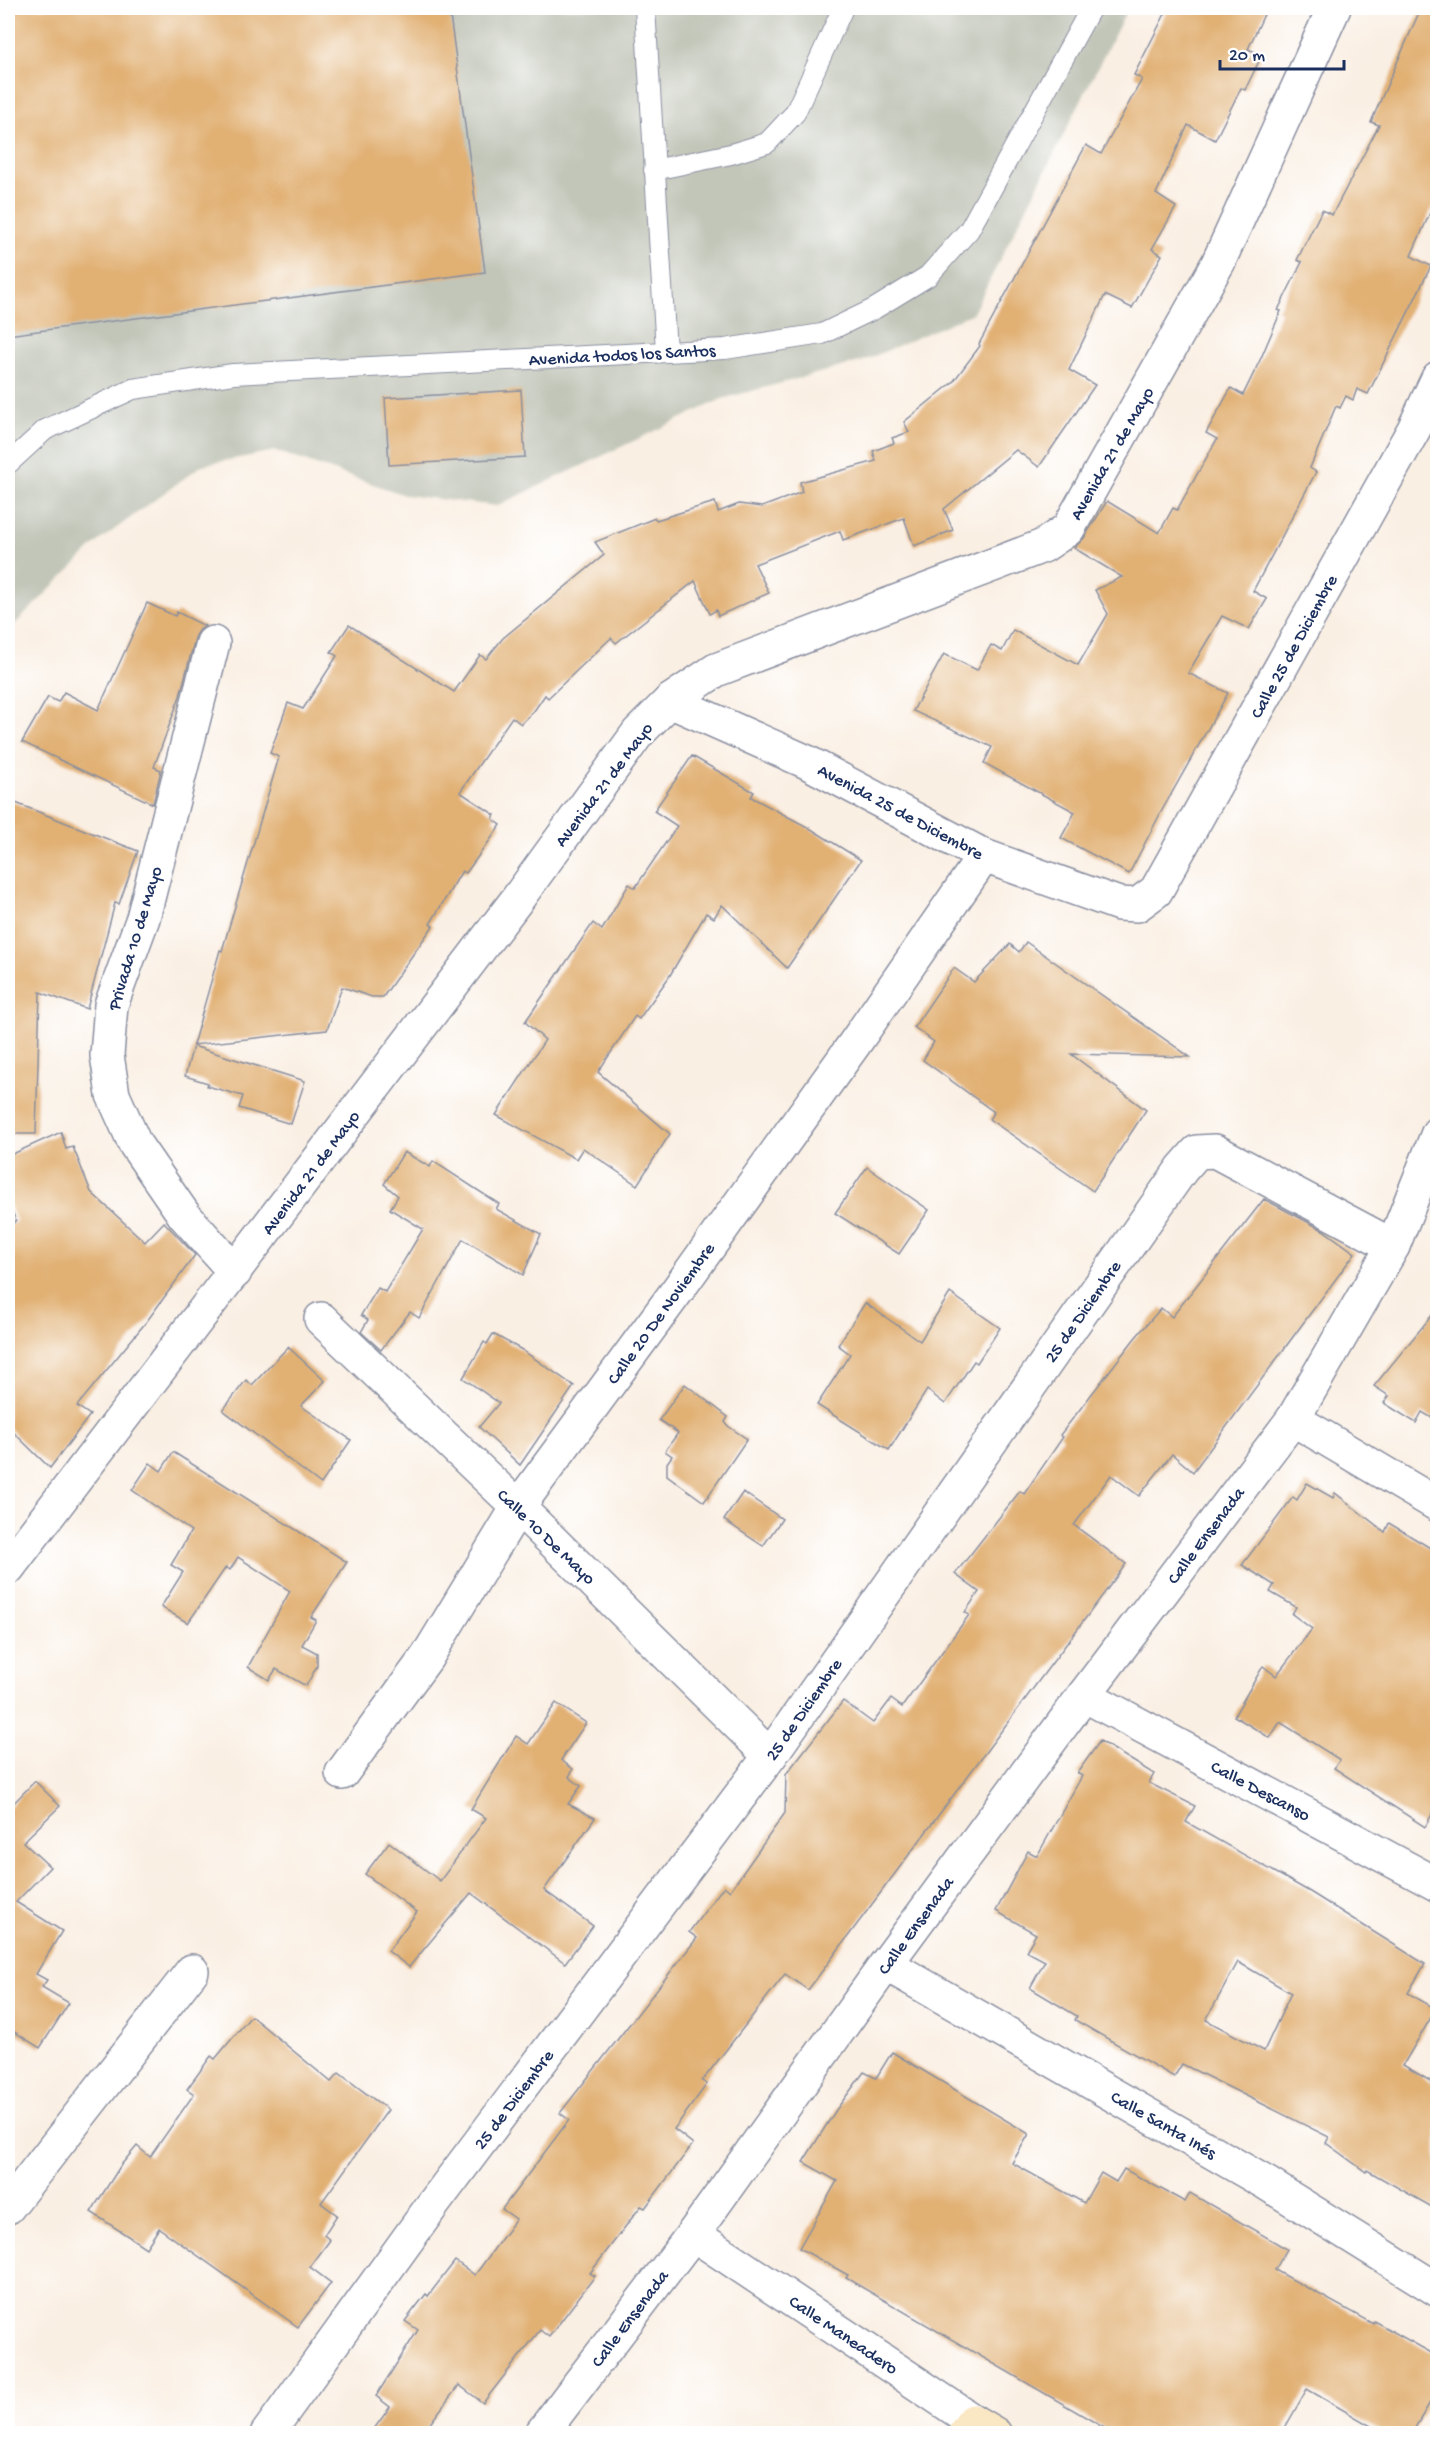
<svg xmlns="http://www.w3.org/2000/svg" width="1445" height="2441" font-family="'Gochi Hand',sans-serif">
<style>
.industrial{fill:#c2c6b9}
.building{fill:#e1b073;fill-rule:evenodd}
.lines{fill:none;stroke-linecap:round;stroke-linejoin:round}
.service-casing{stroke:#8a8fa0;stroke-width:22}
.minor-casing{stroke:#8a8fa0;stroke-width:36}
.tertiary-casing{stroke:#8a8fa0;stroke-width:36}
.secondary-casing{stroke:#8a8fa0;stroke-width:36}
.service{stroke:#fff;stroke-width:20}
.minor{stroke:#fff;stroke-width:33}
.tertiary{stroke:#fff;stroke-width:33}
.secondary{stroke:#fae7c3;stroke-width:33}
.labels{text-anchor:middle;stroke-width:5;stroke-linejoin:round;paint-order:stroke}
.street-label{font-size:18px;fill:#1b2f5e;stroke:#fff}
</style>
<rect width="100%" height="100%" fill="#fff"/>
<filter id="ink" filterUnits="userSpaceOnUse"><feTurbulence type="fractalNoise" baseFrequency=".0167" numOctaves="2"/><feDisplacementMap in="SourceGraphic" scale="12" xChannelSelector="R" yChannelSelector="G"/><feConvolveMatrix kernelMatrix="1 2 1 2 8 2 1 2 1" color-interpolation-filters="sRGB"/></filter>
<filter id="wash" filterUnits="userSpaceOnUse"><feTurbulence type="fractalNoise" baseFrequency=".008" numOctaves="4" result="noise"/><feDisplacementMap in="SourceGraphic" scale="24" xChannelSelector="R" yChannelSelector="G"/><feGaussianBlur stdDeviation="1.35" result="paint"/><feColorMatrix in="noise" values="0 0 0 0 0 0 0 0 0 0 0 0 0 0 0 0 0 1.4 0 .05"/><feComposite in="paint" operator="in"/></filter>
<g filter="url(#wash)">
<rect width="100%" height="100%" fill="#faefe3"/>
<polygon class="industrial" points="8,8 1128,8 973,313 863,361 722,399 497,506 405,495 275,451 202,465 99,541 8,631"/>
<g id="blocks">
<g class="building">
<polygon points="8,8 449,8 485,272 8,335"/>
<polygon points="1168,8 1267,8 1248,49 1262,55 1245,90 1241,88 1215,140 1188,125 1156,194 1176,207 1152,249 1162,255 1132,308 1105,295 1069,370 1095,385 1039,467 1016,450 944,509 953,530 914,546 904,518 843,540 840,531 755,564 769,593 718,616 716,610 710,614 695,581 616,643 611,638 548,698 545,695 534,711 521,724 512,717 460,792 495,815 493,819 501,825 466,873 462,871 430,924 433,926 383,997 372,997 342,987 327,1030 193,1045 220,950 222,951 279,757 270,753 288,703 303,709 337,656 331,652 349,625 454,692 480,655 486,659 503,638 604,555 595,542 655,518 656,520 715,502 718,512 739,504 762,507 802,492 800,482 876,461 873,451 894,443 892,438 909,432 904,422 953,382 980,346 979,344 1086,145 1101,154 1142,79 1134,75"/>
<polygon points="1421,8 1437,8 1437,197 1411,256 1431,266 1368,394 1357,389 1353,400 1346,396 1340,408 1336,406 1310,468 1316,472 1253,591 1267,599 1249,629 1222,616 1188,673 1228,693 1160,814 1129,874 1061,838 1075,812 984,763 992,747 913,711 944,654 977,670 991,645 1002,651 1013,630 1078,665 1108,614 1095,590 1122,577 1074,548 1084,538 1107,501 1159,533 1173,508 1177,510 1217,439 1206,433 1231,388 1243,395 1261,358 1281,311 1278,310 1302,262 1297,260 1322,210 1332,215 1379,125 1371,122"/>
<polygon points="521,390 525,457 389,465 385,398"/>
<polygon points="147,603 175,616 177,612 205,626 199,630 195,638 180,696 154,767 161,770 153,804 22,742 48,697 58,702 64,692 98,710"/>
<polygon points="692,756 754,792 751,797 811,829 861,860 787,968 722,905 714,918 706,913 669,977 639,1019 635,1016 598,1072 670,1134 637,1185 583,1148 576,1159 496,1115 545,1040 525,1022 593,923 602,930 629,884 635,888 677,826 654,811"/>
<polygon points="8,800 138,851 119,904 115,903 87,1009 40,992 36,1134 8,1134"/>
<polygon points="1026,942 1190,1057 1071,1054 1146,1110 1093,1191 989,1119 994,1112 923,1060 934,1042 914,1027 954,968 974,982 1010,944 1019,952"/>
<polygon points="193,1046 305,1081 291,1124 239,1108 243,1096 207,1086 208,1083 185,1076"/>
<polygon points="61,1132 66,1149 73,1147 91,1192 145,1242 164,1222 195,1255 147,1321 77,1406 90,1415 50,1468 8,1427 8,1227 16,1221 8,1201 8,1156"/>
<polygon points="404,1152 430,1167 433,1161 499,1204 496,1209 541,1234 523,1275 463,1239 419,1318 410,1312 381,1350 361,1332 368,1320 361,1315 378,1288 385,1292 423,1229 390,1209 398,1196 384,1184"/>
<polygon points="867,1167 929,1210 899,1254 835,1213"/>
<polygon points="1264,1199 1323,1230 1355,1253 1193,1472 1172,1454 1139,1496 1111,1475 1074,1525 1126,1564 808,1990 785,1974 702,2081 707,2084 674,2129 693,2144 645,2208 641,2206 590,2273 595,2276 549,2337 540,2330 483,2403 459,2385 423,2433 371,2433 390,2407 376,2396 418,2330 405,2321 426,2294 428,2296 455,2261 475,2275 516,2219 502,2209 569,2120 560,2113 697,1938 689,1932 724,1886 730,1891 785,1813 786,1774 843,1701 873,1723 891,1699 902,1707 969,1615 965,1612 979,1592 955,1574 1020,1491 1024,1494 1063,1437 1060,1435 1135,1338 1161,1308 1172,1317"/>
<polygon points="950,1293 1000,1328 977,1363 974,1361 945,1404 927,1390 889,1450 817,1405 850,1354 838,1345 865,1303 920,1341"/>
<polygon points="1437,1309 1437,1421 1422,1412 1416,1423 1384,1403 1389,1396 1374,1386"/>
<polygon points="493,1334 522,1350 574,1386 520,1465 479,1427 499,1403 463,1378 484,1342 487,1344"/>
<polygon points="288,1347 325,1381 301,1406 351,1440 321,1484 223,1410 246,1380 252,1385"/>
<polygon points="685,1384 728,1417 725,1422 728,1426 747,1439 704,1502 667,1475 667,1463 672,1456 665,1451 678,1433 659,1420"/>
<polygon points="173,1452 347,1562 311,1617 316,1620 302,1645 317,1653 317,1666 306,1686 276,1669 269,1680 248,1667 290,1591 238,1557 230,1570 226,1567 188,1623 161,1607 183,1572 171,1565 191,1531 132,1490 150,1463 161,1471"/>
<polygon points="1307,1483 1333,1498 1335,1493 1385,1532 1389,1523 1437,1552 1437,1805 1425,1827 1334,1768 1340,1760 1280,1722 1270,1738 1234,1716 1263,1666 1276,1676 1312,1629 1292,1614 1296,1607 1270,1592 1274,1585 1242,1565 1293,1497 1297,1500"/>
<polygon points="743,1492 782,1519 763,1546 724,1520"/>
<polygon points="556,1703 586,1723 561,1760 573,1769 569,1777 581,1786 568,1804 595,1818 544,1890 593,1926 565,1963 471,1893 409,1967 388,1951 417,1912 365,1874 389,1842 440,1881 486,1818 471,1809 516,1736 528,1744"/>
<path d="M1100 1741 1154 1774 1149 1783 1195 1806 1186 1822 1310 1892 1425 1964 1408 1993 1436 2009 1403 2065 1437 2085V2210L1367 2170 1366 2172 1326 2143 1329 2137 1182 2064 1174 2077 1075 2020 1077 2016 1030 1988 1045 1961 1026 1951 1036 1934 996 1911 1028 1851 1037 1856 1082 1776 1077 1773ZM1238 1962 1291 1993 1264 2051 1206 2020Z"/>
<polygon points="35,1781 60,1806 23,1842 50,1867 16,1902 62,1931 36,1974 47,1980 42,1987 69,2003 40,2048 13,2031 8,2040 8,1809"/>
<polygon points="251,2016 331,2082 339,2073 388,2110 321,2203 337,2215 324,2235 330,2240 310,2267 331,2283 298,2327 159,2228 146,2248 91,2212 121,2165 137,2146 150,2157 194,2094 187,2089 211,2056 215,2059"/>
<polygon points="892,2052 1029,2134 1012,2163 1084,2203 1101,2173 1116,2182 1124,2169 1185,2202 1190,2193 1287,2249 1275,2270 1373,2324 1374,2321 1437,2356 1437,2391 1412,2433 1383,2433 1307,2389 1282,2433 1113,2433 846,2278 848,2275 799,2248 837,2181 803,2162 836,2110 864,2072 876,2078"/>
</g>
</g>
</g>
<g filter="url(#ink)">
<use href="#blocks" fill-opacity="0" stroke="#8a8fa0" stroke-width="1.5"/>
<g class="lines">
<g class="service-casing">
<g id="service">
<polyline points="645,8 666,351"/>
<polyline points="654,170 731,154 767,143 795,113 843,8"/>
<polyline points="8,464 45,430 133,389 233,374 725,349 822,334 874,309 928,276 969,230 1091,8"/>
</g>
</g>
<g class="minor-casing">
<g id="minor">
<polyline points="213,643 143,918 111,1005 107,1055 113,1095 135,1144 184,1215 235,1272"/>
<polyline points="670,701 807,762 984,856 1119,904 1137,905 1156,891 1414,429 1438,378"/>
<polyline points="321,1319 518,1507 770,1756"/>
<polyline points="1293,1419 1438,1505"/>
<polyline points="8,1568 516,901 638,733 670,701 716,670 1043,546 1068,529 1218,263 1334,8"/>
<polyline points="342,1773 427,1657 518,1507 677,1291 855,1043 984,856"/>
<polyline points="886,1964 1266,2183 1438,2290"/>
<polyline points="8,2207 192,1971"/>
<polyline points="693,2234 973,2421"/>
<polyline points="267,2434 434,2203 770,1756 1182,1169 1197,1152 1215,1151 1393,1246"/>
</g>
</g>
<g class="tertiary-casing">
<g id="tertiary">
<polyline points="1084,1695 1438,1885"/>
<polyline points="541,2434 693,2234 886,1964 1084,1695 1293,1419 1393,1246 1438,1133"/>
</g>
</g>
<g class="secondary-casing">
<polyline id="secondary" points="964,2434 973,2421 995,2434"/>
</g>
<use href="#service" class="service"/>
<use href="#minor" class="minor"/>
<use href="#tertiary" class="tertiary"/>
<use href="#secondary" class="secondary"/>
</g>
</g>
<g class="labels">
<g class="street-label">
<text transform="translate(622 354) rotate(-3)" y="6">Avenida todos los Santos</text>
<text transform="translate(1111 453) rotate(-60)" y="6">Avenida 21 de Mayo</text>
<text transform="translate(1293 646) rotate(-61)" y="6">Calle 25 de Diciembre</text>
<text transform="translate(603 784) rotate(-53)" y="6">Avenida 21 de Mayo</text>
<text transform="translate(901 811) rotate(28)" y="6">Avenida 25 de Diciembre</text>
<text transform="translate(134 938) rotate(-73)" y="6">Privada 10 de Mayo</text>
<text transform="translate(310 1172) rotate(-53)" y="6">Avenida 21 de Mayo</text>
<text transform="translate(1082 1311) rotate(-55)" y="6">25 de Diciembre</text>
<text transform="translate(660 1313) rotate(-54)" y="6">Calle 20 De Noviembre</text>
<text transform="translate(1205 1535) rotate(-53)" y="6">Calle Ensenada</text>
<text transform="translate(547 1536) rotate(44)" y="6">Calle 10 De Mayo</text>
<text transform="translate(803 1709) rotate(-55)" y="6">25 de Diciembre</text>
<text transform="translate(1261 1790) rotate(28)" y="6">Calle Descanso</text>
<text transform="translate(915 1925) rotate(-54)" y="6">Calle Ensenada</text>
<text transform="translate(513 2099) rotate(-53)" y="6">25 de Diciembre</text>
<text transform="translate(1164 2124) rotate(30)" y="6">Calle Santa Inés</text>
<text transform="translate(629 2318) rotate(-53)" y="6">Calle Ensenada</text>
<text transform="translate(844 2334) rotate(34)" y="6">Calle Maneadero</text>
</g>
</g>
<rect width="1445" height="2441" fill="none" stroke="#fff" stroke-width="30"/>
<path d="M1220 60v9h124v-9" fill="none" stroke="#1b2f5e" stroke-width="3"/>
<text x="1229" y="60" font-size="18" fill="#1b2f5e" stroke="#ffffff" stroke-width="4.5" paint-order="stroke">20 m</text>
</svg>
